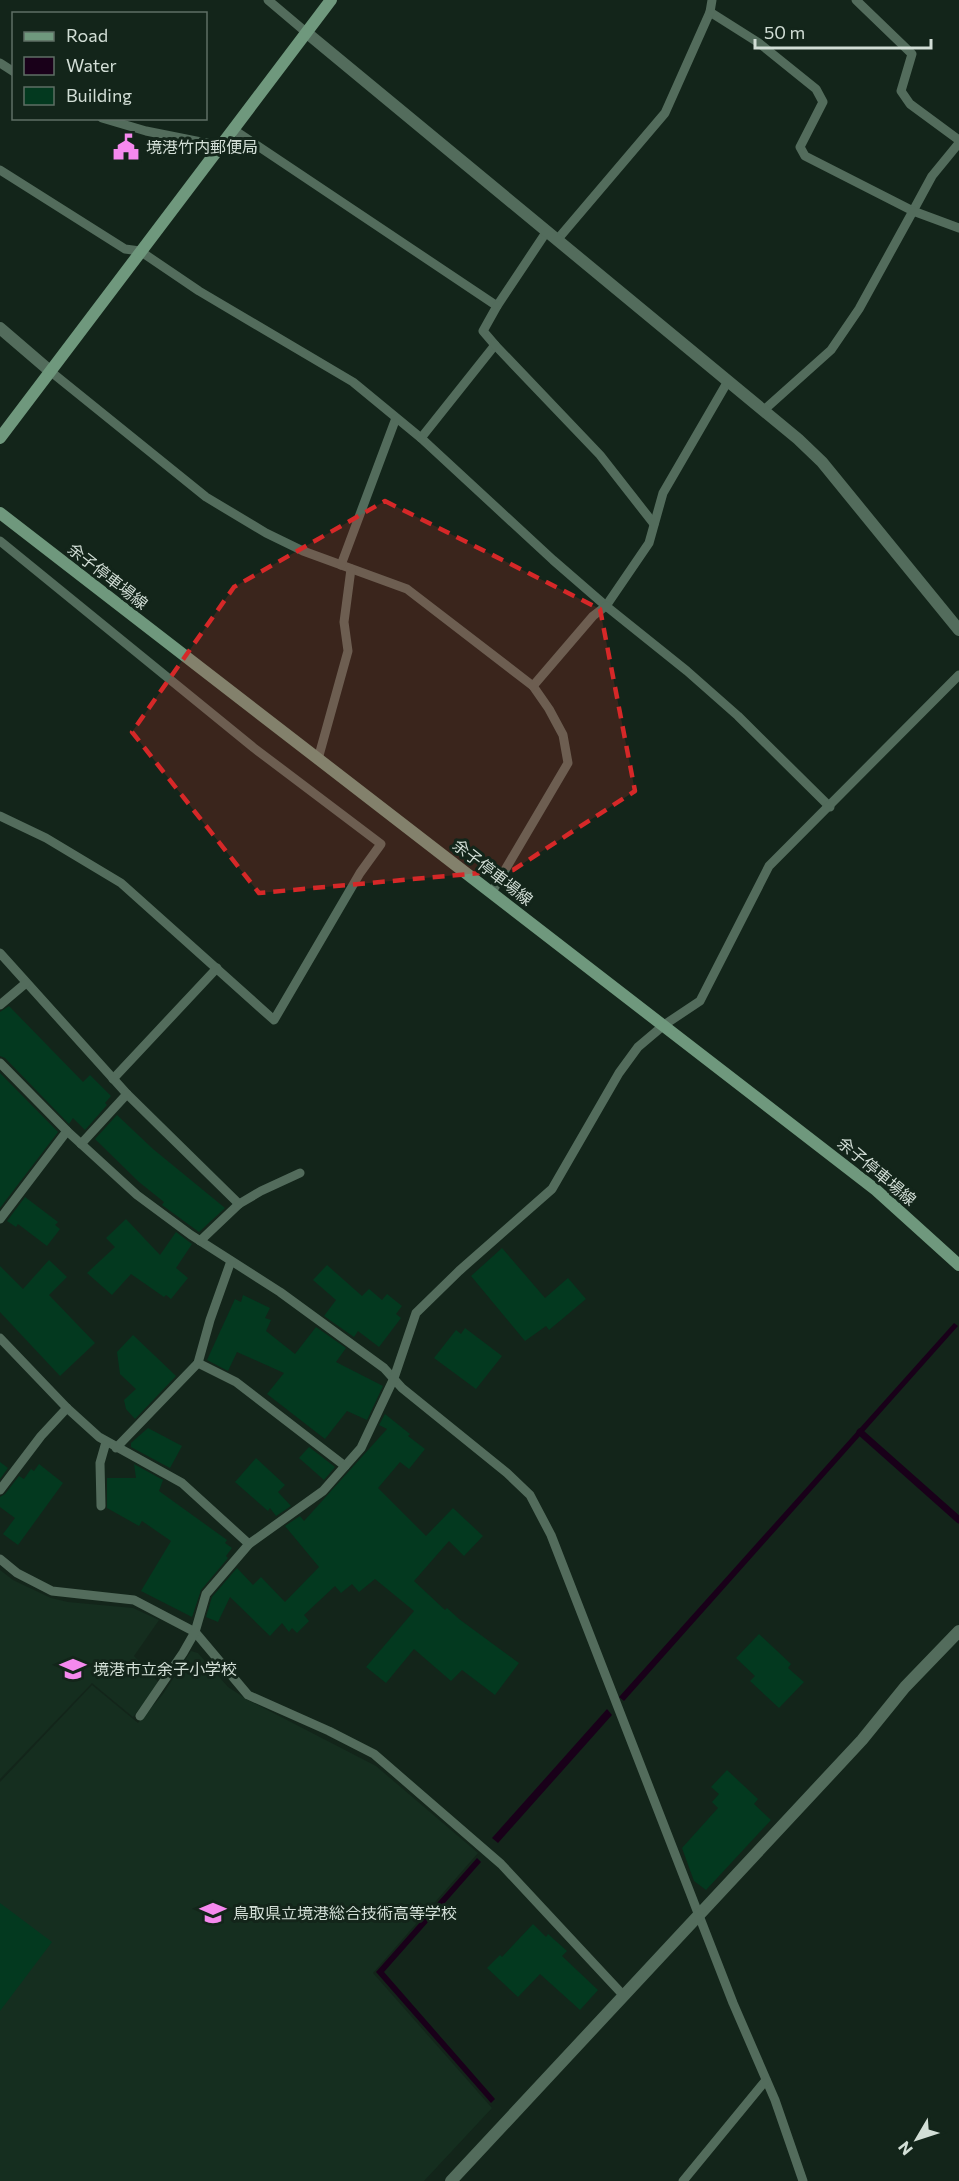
<svg xmlns="http://www.w3.org/2000/svg" width="959" height="2181" font-family="Commissioner,'Noto Sans JP',sans-serif">
<style>
.built{fill:#152e1f}
.water{fill:#190019}
.lines{fill:none;stroke-linecap:round;stroke-linejoin:round}
.stream{stroke:#190019;stroke-width:7}
.building{fill:#03391f}
.lane{stroke:#536c5c;stroke-width:9}
.street{stroke:#536c5c;stroke-width:12}
.secondary{stroke:#6f987d;stroke-width:12}
.marked{fill:#d62828;fill-opacity:0.2;stroke:#d62828;stroke-width:4.5;stroke-dasharray:12 8;stroke-linejoin:round}
.labels{text-anchor:middle;stroke-width:6;stroke-linejoin:round;paint-order:stroke}
.poi-label{font-size:16px;fill:#d2ded6;stroke:#13251a;text-anchor:start}
.street-label{font-size:16px;fill:#d2ded6;stroke:#13251a}
</style>
<rect width="100%" height="100%" fill="#13251a"/>
<g class="built">
<polygon points="0,1570 13,1580 51,1598 68,1602 133,1608 159,1620 134,1656 159,1683 133,1717 92,1683 0,1779"/>
<polygon points="191,1651 198,1653 228,1687 248,1700 376,1766 478,1853 373,1973 492,2108 424,2181 0,2181 0,1782 92,1685 138,1723 163,1694"/>
</g>
<g class="water">
<polygon points="954,1323 958,1326 624,1701 619,1697"/>
<polygon points="607,1709 612,1715 498,1843 492,1838"/>
<polygon points="477,1858 481,1862 384,1972 495,2099 491,2103 376,1972"/>
</g>
<g class="lines">
<polyline class="stream" points="860,1432 959,1520"/>
</g>
<g class="building">
<polygon points="9,1006 83,1082 90,1075 111,1096 105,1103 107,1105 85,1130 73,1118 69,1124 5,1058 0,1056 0,1012"/>
<polygon points="0,1073 58,1132 0,1208"/>
<polygon points="117,1115 153,1149 225,1208 199,1232 162,1205 164,1202 139,1182 95,1139"/>
<polygon points="25,1197 58,1222 55,1225 60,1229 47,1246 18,1224 16,1227 7,1221"/>
<polygon points="126,1219 160,1255 176,1232 192,1244 176,1268 188,1278 171,1299 166,1295 164,1297 131,1274 112,1295 87,1273 115,1247 106,1238"/>
<polygon points="502,1248 545,1298 568,1278 586,1299 549,1330 546,1326 525,1341 471,1276"/>
<polygon points="49,1260 67,1277 49,1295 95,1343 60,1376 0,1312 0,1266 23,1289"/>
<polygon points="327,1265 362,1296 369,1289 382,1300 387,1294 402,1306 396,1314 401,1318 379,1347 358,1331 354,1337 324,1316 336,1300 313,1280"/>
<polygon points="243,1295 270,1308 265,1318 271,1320 266,1331 295,1354 316,1327 346,1348 336,1362 383,1386 367,1420 347,1411 325,1439 267,1394 284,1373 237,1352 228,1371 207,1360 235,1299 241,1302"/>
<polygon points="465,1328 502,1356 476,1389 434,1358 456,1330 461,1334"/>
<polygon points="133,1335 176,1376 135,1419 126,1409 124,1400 136,1389 120,1374 117,1352"/>
<polygon points="385,1414 410,1434 408,1436 425,1449 409,1469 400,1462 378,1488 426,1536 453,1508 483,1536 464,1556 449,1541 414,1581 445,1610 447,1608 459,1619 519,1663 495,1695 462,1670 451,1681 414,1649 386,1683 366,1667 414,1611 375,1579 359,1592 352,1584 341,1593 335,1586 304,1615 309,1621 297,1633 292,1628 289,1632 282,1623 270,1636 230,1597 218,1622 206,1617 212,1597 237,1568 253,1585 261,1577 285,1602 319,1567 285,1526 300,1516 304,1521 387,1429 379,1425"/>
<polygon points="148,1428 182,1446 170,1468 131,1447 131,1443"/>
<polygon points="309,1447 335,1467 324,1480 299,1458"/>
<polygon points="256,1458 285,1485 278,1492 291,1506 276,1516 270,1508 268,1511 235,1482"/>
<polygon points="0,1462 8,1468 0,1479"/>
<polygon points="39,1464 63,1483 18,1545 3,1534 15,1518 0,1507 0,1497 5,1494 19,1476 24,1479 31,1469 34,1471"/>
<polygon points="134,1464 163,1480 159,1491 227,1540 225,1543 232,1548 226,1556 228,1558 201,1590 192,1617 141,1591 171,1541 142,1521 139,1526 107,1508 107,1478 136,1478"/>
<polygon points="759,1634 791,1664 788,1668 804,1682 779,1708 750,1681 755,1676 736,1658"/>
<polygon points="727,1770 758,1799 754,1804 771,1820 706,1890 694,1881 682,1848 718,1808 712,1802 719,1794 711,1787"/>
<polygon points="0,1903 52,1942 0,2011"/>
<polygon points="533,1924 546,1937 548,1934 567,1951 562,1956 598,1990 580,2010 540,1974 518,1997 487,1968 500,1955 502,1957"/>
</g>
<g class="lines">
<g class="lane">
<polyline points="268,0 307,33"/>
<polyline points="856,0 912,54 901,91 910,104 959,140"/>
<polyline points="710,12 759,43 816,89 823,102 800,147 805,156 913,211 932,176 959,143"/>
<polyline points="0,63 14,72"/>
<polyline points="102,118 146,131 221,146"/>
<polyline points="234,130 497,306 547,231"/>
<polyline points="0,170 125,249 140,251 199,291 353,382 421,438 495,345 483,331 497,306"/>
<polyline points="557,240 665,113 710,12 712,0"/>
<polyline points="495,345 600,455 654,524"/>
<polyline points="50,371 206,497 266,533 303,551 407,589 533,686 549,709 563,735 568,763 492,892"/>
<polyline points="763,411 831,350 859,309 913,211 959,228"/>
<polyline points="421,438 553,560 606,606 649,543 663,493 728,381"/>
<polyline points="0,541 254,748 381,844 360,873 274,1020 121,883 46,838 0,816"/>
<polyline points="341,565 396,418"/>
<polyline points="533,686 593,616 606,606 687,671 738,716 830,807"/>
<polyline points="318,759 348,651 344,622 351,569"/>
<polyline points="0,953 127,1094 239,1204"/>
<polyline points="0,1005 26,983"/>
<polyline points="0,1063 67,1131 137,1195 191,1235 280,1292 384,1368 402,1388 507,1473 530,1495 551,1535 733,2003 775,2100 803,2181"/>
<polyline points="113,1079 217,968"/>
<polyline points="81,1144 127,1094"/>
<polyline points="0,1219 67,1131"/>
<polyline points="200,1241 239,1204 261,1191 300,1173"/>
<polyline points="0,1338 67,1408 99,1437 182,1483 249,1544"/>
<polyline points="198,1363 236,1382 345,1466"/>
<polyline points="116,1448 198,1363 210,1320 231,1261"/>
<polyline points="0,1490 41,1436 67,1408"/>
<polyline points="101,1506 100,1463 106,1442"/>
<polyline points="0,1559 17,1573 52,1591 134,1600 195,1632 248,1695 329,1731 374,1754 501,1864 624,1996"/>
<polyline points="140,1716 183,1653 195,1632 206,1594 249,1544 323,1491 361,1448 394,1378 416,1313 459,1271 552,1189 619,1073 638,1047 664,1025 700,1001 769,866 959,675"/>
<polyline points="683,2181 766,2080"/>
</g>
<g class="street">
<polyline points="307,33 798,439 822,462 959,630"/>
<polyline points="0,328 50,371"/>
<polyline points="451,2181 862,1740 905,1687 959,1631"/>
</g>
<g class="secondary">
<polyline points="0,438 331,0"/>
<polyline points="0,513 876,1190 959,1265"/>
</g>
</g>
<path class="marked" d="M385 501 600 609 635 791 513 870 259 893 132 732 234 587Z"/>
<defs>
<g id="civic-bare" transform="scale(2.07)"><path d="M-.6-6.5H3V-4.5H.6V-3L4-1V1h2V6H-6V1h2V-1L-.6-3ZM-1.2 2.5V6h2.4V2.5Z" fill="#f589ee" stroke="#13251a" stroke-width="2.5" paint-order="stroke"/></g>
<g id="school-bare" transform="scale(2.07)"><path d="M0-5L7-2L0 1L-7-2ZM-4 1L0 2.5L4 1V4Q0 6-4 4Z" fill="#f589ee" stroke="#13251a" stroke-width="2.5" paint-order="stroke"/></g>
</defs>
<g fill-rule="evenodd">
<use href="#civic-bare" x="126" y="147"/>
<use href="#school-bare" x="73" y="1669"/>
<use href="#school-bare" x="213" y="1913"/>
</g>
<g class="labels">
<g class="poi-label">
<text x="146" y="153">境港竹内郵便局</text>
<text x="93" y="1675">境港市立余子小学校</text>
<text x="233" y="1919">鳥取県立境港総合技術高等学校</text>
</g>
<g class="street-label">
<text transform="translate(108 576) rotate(38)" y="6">余子停車場線</text>
<text transform="translate(493 872) rotate(38)" y="6">余子停車場線</text>
<text transform="translate(877 1171) rotate(40)" y="6">余子停車場線</text>
</g>
</g>
<rect x="12" y="12" width="195" height="108" fill="#13251a" stroke="#5f6f65" stroke-width="1.5"/>
<rect x="24" y="32" width="30" height="9" fill="#6f987d" stroke="#5f6f65" stroke-width="1.5"/>
<text x="66" y="42" font-size="18" fill="#d2ded6">Road</text>
<rect x="24" y="57" width="30" height="18" fill="#190019" stroke="#5f6f65" stroke-width="1.5"/>
<text x="66" y="72" font-size="18" fill="#d2ded6">Water</text>
<rect x="24" y="87" width="30" height="18" fill="#03391f" stroke="#5f6f65" stroke-width="1.5"/>
<text x="66" y="102" font-size="18" fill="#d2ded6">Building</text>
<g transform="translate(917 2139) rotate(231)" stroke="#13251a" stroke-width="4.5" paint-order="stroke">
<path d="M0-4.5L10 22L0 15L-10 22Z" fill="#d2ded6"/>
<text y="-9" font-size="16" font-weight="bold" text-anchor="middle" fill="#d2ded6">N</text>
</g>
<path d="M755 39v9h176v-9" fill="none" stroke="#d2ded6" stroke-width="3"/>
<text x="764" y="39" font-size="18" fill="#d2ded6" stroke="#13251a" stroke-width="4.5" paint-order="stroke">50 m</text>
</svg>
